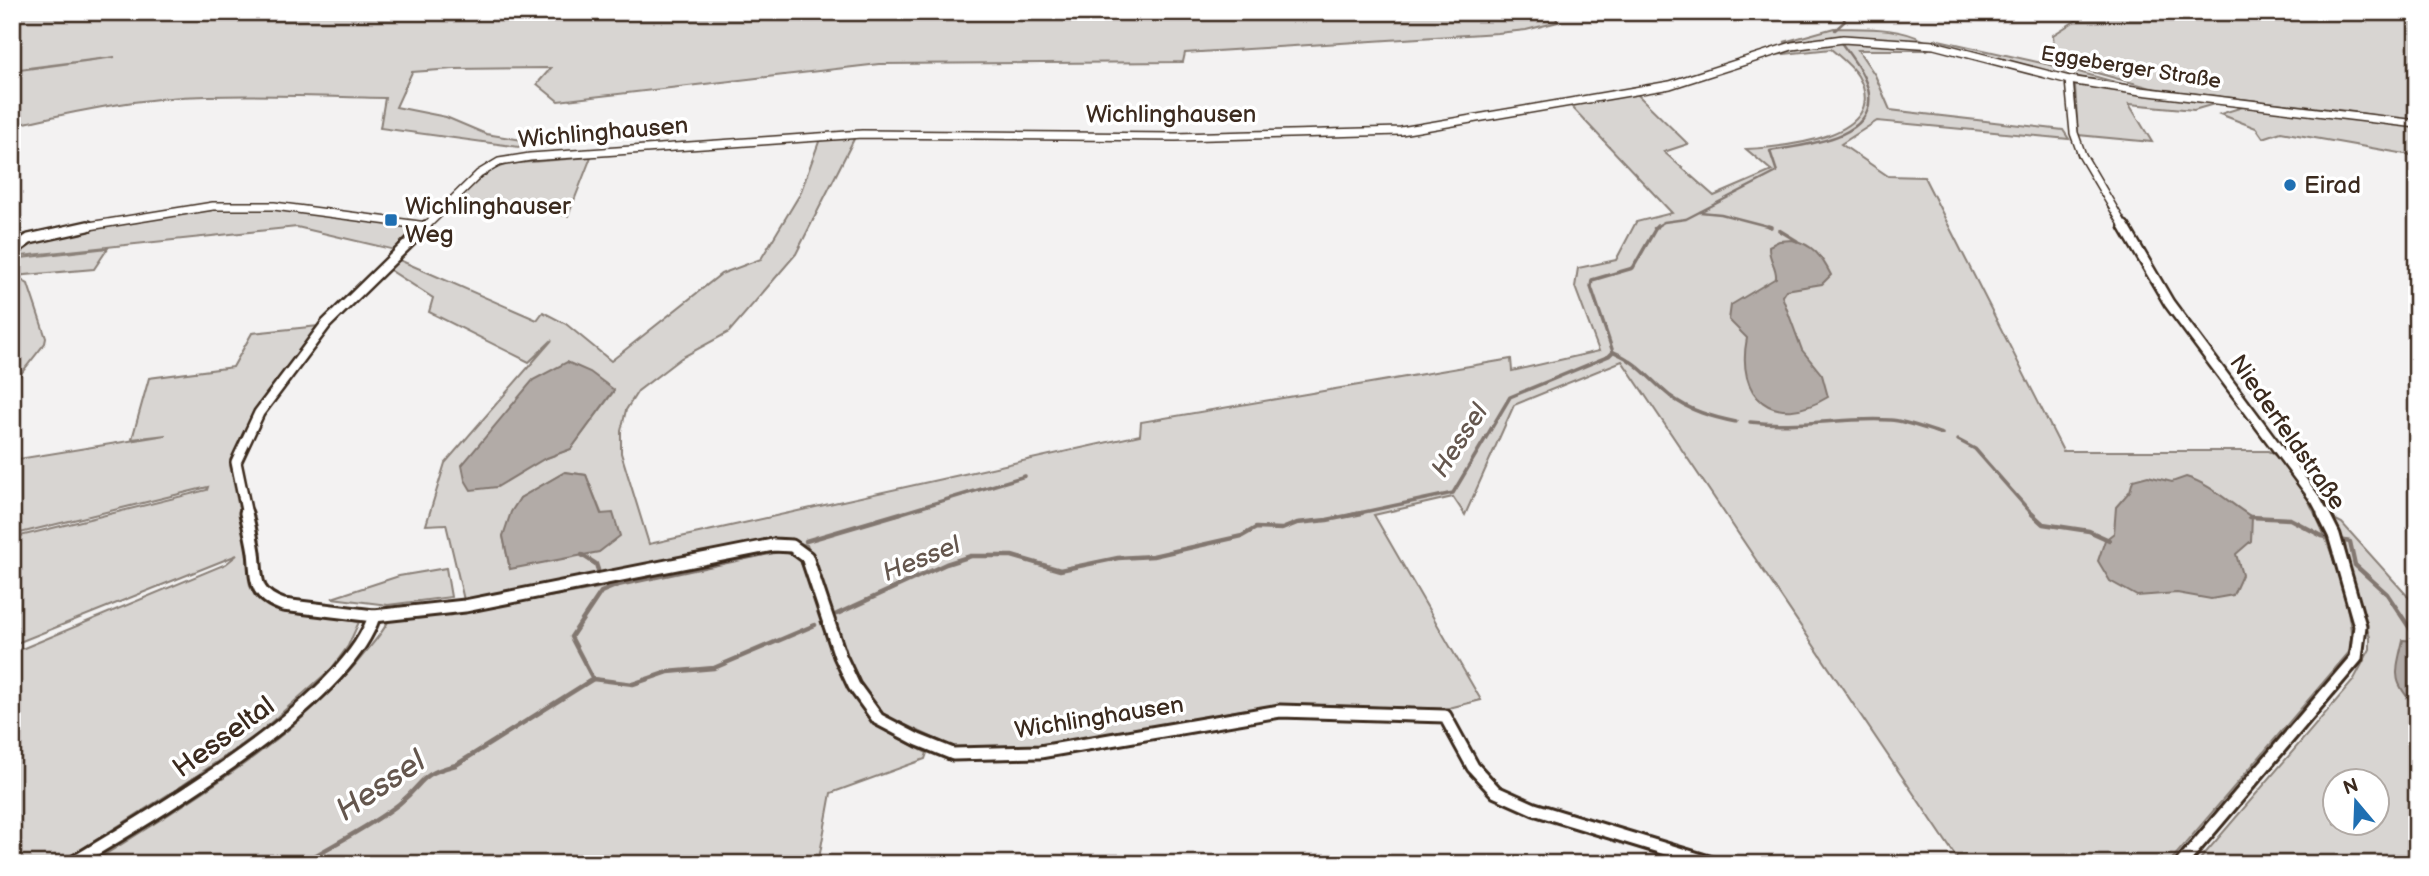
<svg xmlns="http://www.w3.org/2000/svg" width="2429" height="876" font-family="'Balsamiq Sans',sans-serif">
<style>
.green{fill:#d8d5d2;stroke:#8a8078;stroke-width:2;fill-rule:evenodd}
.water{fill:#b2aba7;stroke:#827770;stroke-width:2}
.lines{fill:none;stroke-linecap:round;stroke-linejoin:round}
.stream-far2{stroke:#827770;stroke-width:2.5}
.stream-far1{stroke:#827770;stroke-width:3.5}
.stream{stroke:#827770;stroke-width:4.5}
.minor-far2-casing{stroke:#3b2a1e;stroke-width:10}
.minor-far1-casing{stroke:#3b2a1e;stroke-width:14}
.minor-casing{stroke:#3b2a1e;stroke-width:17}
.minor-far2{stroke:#fff;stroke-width:7}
.minor-far1{stroke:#fff;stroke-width:9}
.minor{stroke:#fff;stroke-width:11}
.poi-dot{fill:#1f6fb2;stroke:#fff;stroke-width:2.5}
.labels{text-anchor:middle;stroke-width:7;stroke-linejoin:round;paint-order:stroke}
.far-street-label{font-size:21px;fill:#3b2a1e;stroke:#fff}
.street-label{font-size:24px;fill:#3b2a1e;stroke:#fff}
.poi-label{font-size:24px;fill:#3b2a1e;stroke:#fff;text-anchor:start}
.water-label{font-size:26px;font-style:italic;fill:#65574e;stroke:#fff}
.near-street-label{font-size:28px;fill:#3b2a1e;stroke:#fff}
.near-water-label{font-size:32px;font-style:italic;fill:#65574e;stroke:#fff}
</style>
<rect width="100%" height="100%" fill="#f3f2f2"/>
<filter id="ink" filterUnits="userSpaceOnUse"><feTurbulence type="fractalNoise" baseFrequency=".0143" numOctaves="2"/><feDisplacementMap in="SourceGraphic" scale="14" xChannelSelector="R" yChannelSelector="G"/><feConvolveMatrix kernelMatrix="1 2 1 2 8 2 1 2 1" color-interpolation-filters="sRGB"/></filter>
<g filter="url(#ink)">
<g class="green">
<path d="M12 12H1553L1558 22 1526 30 1498 33 1185 53 1183 62 879 64 558 101 537 84 551 68 454 69 412 72 396 107 446 117 486 134 528 141 519 147 380 128 385 98C326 97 267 94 208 96 142 97 76 111 12 126V71L115 57 12 70Z"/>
<polygon points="2104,12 2262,12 2340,19 2335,12 2417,12 2417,122 2347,111 2155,89 2075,67 2054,46 2053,35 2083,16"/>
<path d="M1834 28C1865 29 1897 26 1925 41L1841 37 1784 42Z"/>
<polygon points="1934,39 2064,68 2126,85 2050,72 1939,43"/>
<path d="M1845 41 1932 47 1927 50H1858L1875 75 1890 110 2063 130 2069 139 1877 121 1841 144 1888 176 1924 177 2063 451H2268C2308 469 2357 607 2351 650L2168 864H1961L1622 361 1514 405 1465 515 1453 497 1374 515 1481 700 1445 709 1313 705 1242 710 1037 748H955L897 721 887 732 927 753 925 759 831 793 818 864H90C186 803 293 743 365 653 374 642 384 631 390 618 523 607 652 577 783 551L799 558 821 611 830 608 807 545 793 541 621 574 464 600 446 524 426 525 445 463 552 340 529 362 429 312 433 298 387 268 397 259 537 320 543 312 566 324 611 361 721 274 761 259 800 194 820 139 855 137 796 254 729 332 681 358 638 391 626 410 621 431V453L649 544 1140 435 1141 422 1511 359 1512 371 1599 351 1575 287 1578 268 1616 260 1636 222 1672 213 1570 105 1637 94 1688 144 1664 152 1714 196 1772 171 1746 149C1783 147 1893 138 1858 76 1852 66 1840 57 1831 49L1765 56 1794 47ZM614 391 571 449 544 459ZM565 472 586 475 602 515 510 569 503 536 520 498Z"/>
<polygon points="2084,85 2221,102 2194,110 2129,104 2152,142 2078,135 2075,86"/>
<polygon points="2249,105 2417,127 2417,156 2281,132 2263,138 2256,128 2220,114"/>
<polygon points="591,157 568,216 455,201 489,171 507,164"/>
<polygon points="235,207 319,212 420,227 395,250 297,227 12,257 12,244 25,234"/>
<polygon points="108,248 94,269 14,276 28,284 46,338 45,343 12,385 12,259"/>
<polygon points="319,326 252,415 230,465 246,542 250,586 255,596 265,603 281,608 359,622 348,646 332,668 259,733 183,785 58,864 12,864 12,653 226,564 237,555 12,645 12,538 207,490 208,487 12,535 12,460 166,435 132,439 149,378 233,367 252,333"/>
<path d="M2332 518 2342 523 2411 600H2417V864H2196L2353 681 2370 649V637L2352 584 2345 544ZM2334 782H2376V824H2334Z"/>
<polygon points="446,568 451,597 388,605 332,598 399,576"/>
</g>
<g class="water">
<path d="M1792 240C1813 244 1822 257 1831 275L1822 284 1786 290 1782 296 1802 350 1822 375 1828 397C1774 430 1735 398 1747 338L1729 320 1731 305 1776 278C1777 266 1768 260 1769 246L1779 241Z"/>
<polygon points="567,362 590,372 614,390 571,449 544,459 497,487 471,490 465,480 462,465 533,380"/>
<polygon points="565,472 586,475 601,514 613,513 620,536 599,552 510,569 503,536 511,512 520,498"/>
<path d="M2148 476 2172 482 2186 477C2211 484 2230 504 2252 517L2251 541 2236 554 2242 575 2233 595 2211 599 2177 593 2137 596 2110 581 2098 561 2105 540 2114 533 2116 507 2130 491 2133 480Z"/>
<path d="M2403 640 2417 641V708C2391 681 2395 675 2403 640Z"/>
</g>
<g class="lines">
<g class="stream-far2">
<polyline points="1835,30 1845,21 1840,12"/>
<polyline points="1700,212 1721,214 1771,227"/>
<path d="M1654 228 1664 222 1686 219 1777 172 1770 151C1802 145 1875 140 1869 94 1866 74 1851 57 1840 41"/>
</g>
<g class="stream-far1">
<polyline points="1768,226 1771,227"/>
<polyline points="1779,230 1797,241"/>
<path d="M1614 352C1638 362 1650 380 1670 396 1690 411 1712 417 1736 422"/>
<path d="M1750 422C1797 428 1843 417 1890 420 1907 421 1925 429 1942 434"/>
<polyline points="1958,440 1975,449 2033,515"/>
<polyline points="895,515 1025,476"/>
<polyline points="1350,515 1453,493 1510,397 1609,356 1613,352 1591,287 1592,280 1633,268 1657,226"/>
</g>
<g class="stream">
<polyline points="2031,513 2043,524 2089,531 2109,540"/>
<polyline points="2250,517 2290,519 2322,536 2332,538"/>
<polyline points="2340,540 2350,542 2355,565 2387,594 2417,639"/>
<polyline points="806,541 901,513"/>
<polyline points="582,555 596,564 598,570"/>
<polyline points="837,614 946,564 971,556 1012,556 1060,570 1118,558 1153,556 1242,536 1256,528 1282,529 1297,523 1327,520 1362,513"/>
<polyline points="593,679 571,637 601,592 618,585 782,550"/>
<path d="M301 864C332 845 371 826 399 804 426 782 417 775 456 765L593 679 633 684 668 672 714 668 815 625"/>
</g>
<g class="minor-far2-casing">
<g id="minor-far2">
<polyline points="2069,80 2074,133 2082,155 2125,228"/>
<polyline points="77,228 213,206 274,206 427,226"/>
<polyline points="424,228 479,174 499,162 530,157 862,134 1176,137 1401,131 1670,85 1792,46 1843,39 1934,45 2069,80 2141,91 2417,124"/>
</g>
</g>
<g class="minor-far1-casing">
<g id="minor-far1">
<polyline points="2124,226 2169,303 2316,500 2324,515"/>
<polyline points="12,251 29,239 88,226"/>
<polyline points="247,515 236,462 259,413 326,324 426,226"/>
</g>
</g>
<g class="minor-casing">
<g id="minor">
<path d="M246 513C249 526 252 539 254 552 257 579 252 594 283 605L374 616 465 606 773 545 792 546 807 557 840 656 854 686 878 719 918 740 953 754 1040 752 1280 711 1445 716 1473 767 1496 792 1534 809 1715 864"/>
<path d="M71 864C149 817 347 703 374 616"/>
<polyline points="2181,864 2356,658 2360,626 2334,535 2323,513"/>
</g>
</g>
<use href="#minor-far2" class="minor-far2"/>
<use href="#minor-far1" class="minor-far1"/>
<use href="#minor" class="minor"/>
</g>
</g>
<g class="poi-dot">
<circle cx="2290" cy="185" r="7"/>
<rect x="384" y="213" width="14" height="14" rx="3.5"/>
</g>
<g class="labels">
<g class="far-street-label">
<text transform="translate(2131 67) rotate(9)" y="7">Eggeberger Straße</text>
</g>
<g class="street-label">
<text x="1171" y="122">Wichlinghausen</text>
<text transform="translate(603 132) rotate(-5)" y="8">Wichlinghausen</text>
<text transform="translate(2288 432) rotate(55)" y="8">Niederfeldstraße</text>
<text transform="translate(1099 717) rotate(-9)" y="8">Wichlinghausen</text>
</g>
<g class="poi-label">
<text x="2304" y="193">Eirad</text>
<text x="405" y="214">Wichlinghauser<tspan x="405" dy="28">Weg</tspan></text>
</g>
<g class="water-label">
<text transform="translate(1459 440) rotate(-57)" y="9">Hessel</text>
<text transform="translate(921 558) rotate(-22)" y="9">Hessel</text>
</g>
<g class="near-street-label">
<text transform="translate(223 736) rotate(-36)" y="10">Hesseltal</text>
</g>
<g class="near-water-label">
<text transform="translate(380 785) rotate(-34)" y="11">Hessel</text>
</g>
</g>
<rect width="2429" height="876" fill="none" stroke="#fff" stroke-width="42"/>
<rect x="21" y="21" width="2387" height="834" fill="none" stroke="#3b2a1e" stroke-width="2.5" filter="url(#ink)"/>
<g transform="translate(2356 802) rotate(341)"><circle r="33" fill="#ffffff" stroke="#b1aaa5" stroke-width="2"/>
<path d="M0-5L12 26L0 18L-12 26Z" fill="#1f6fb2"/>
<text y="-10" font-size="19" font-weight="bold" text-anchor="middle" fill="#3b2a1e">N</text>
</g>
</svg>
